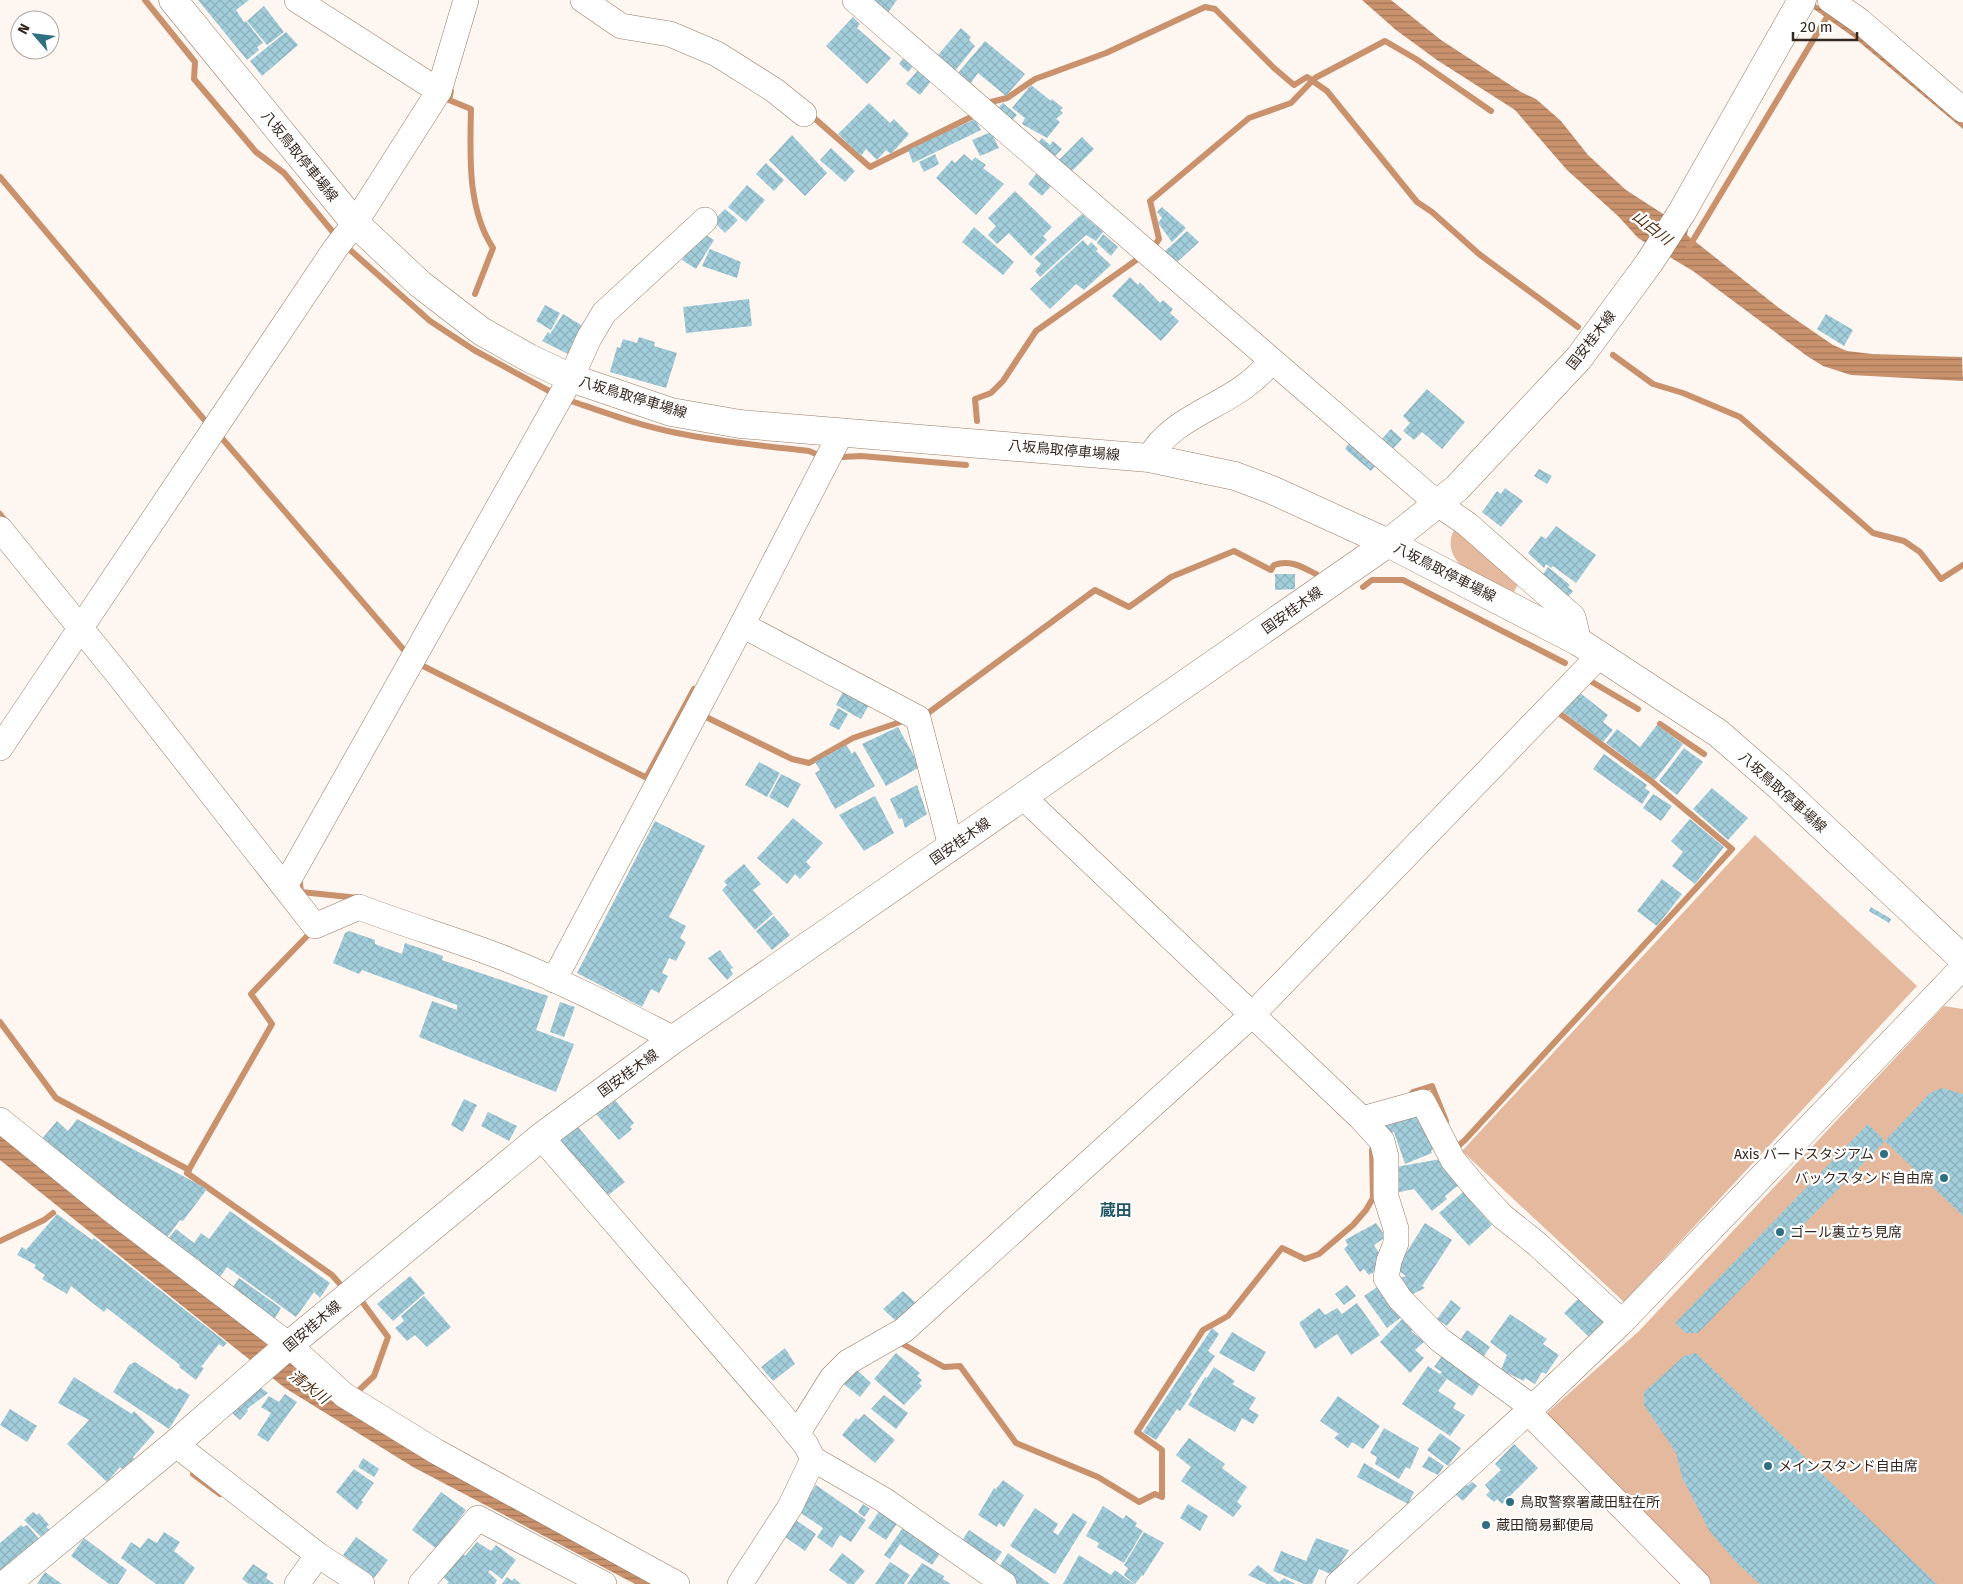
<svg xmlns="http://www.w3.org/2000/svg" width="1963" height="1584" font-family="'Fira Sans','Noto Sans JP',sans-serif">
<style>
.grass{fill:#e4b99d}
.water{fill:url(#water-rules)}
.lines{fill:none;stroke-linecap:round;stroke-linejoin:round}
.stream{stroke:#c9926d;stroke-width:6}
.building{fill:url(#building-cross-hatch)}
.minor-casing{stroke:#9a7b66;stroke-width:26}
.major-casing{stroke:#9a7b66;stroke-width:29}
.minor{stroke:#fff;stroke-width:25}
.major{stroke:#fff;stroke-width:28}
.poi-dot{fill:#2e7082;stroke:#fff;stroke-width:2}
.labels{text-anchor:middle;stroke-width:4.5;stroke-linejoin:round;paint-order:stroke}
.street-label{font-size:14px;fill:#352820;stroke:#fff}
.poi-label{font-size:14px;fill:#352820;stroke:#fff;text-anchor:start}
.water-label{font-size:15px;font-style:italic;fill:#542e12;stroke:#fff}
.quarter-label{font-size:16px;font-weight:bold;fill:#245867;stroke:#fff}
</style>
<defs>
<pattern id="water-rules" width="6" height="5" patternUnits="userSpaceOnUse" patternTransform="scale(1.25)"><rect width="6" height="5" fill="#c9926d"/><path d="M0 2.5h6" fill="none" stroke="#a47759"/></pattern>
<pattern id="building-cross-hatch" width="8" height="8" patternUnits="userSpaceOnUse" patternTransform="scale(1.25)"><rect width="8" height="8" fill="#a2cddb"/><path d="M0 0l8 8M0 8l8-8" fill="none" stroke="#8cb0bc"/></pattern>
</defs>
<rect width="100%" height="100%" fill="#fdf6f1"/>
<g class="grass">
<path d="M1457 526 1521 578 1514 592 1463 567C1450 556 1446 540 1457 526Z"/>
<polygon points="1755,835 1917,986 1624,1302 1462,1151"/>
<polygon points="1944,1006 1963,1009 1963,1584 1711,1584 1548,1420 1548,1412 1639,1331"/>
</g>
<g class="water">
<polygon points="1362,0 1391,0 1441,40 1521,92 1536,99 1561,121 1588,155 1626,190 1688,230 1687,235 1779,308 1833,345 1847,351 1872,354 1962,357 1963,381 1851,375 1823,366 1807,356 1693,271 1638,238 1618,216 1567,170 1515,110 1437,60 1396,30"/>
<polygon points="1814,3 1857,32 1963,121 1963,129 1852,36 1811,7"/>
<polygon points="0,1129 269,1342 669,1584 635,1584 413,1467 285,1388 0,1160"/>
</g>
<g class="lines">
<g class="stream">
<polyline points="145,0 195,62 194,79 256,152 284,173 332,231"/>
<path d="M451 91 449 100 471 109C470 155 467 208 493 248L475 294"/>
<polyline points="991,102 1007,98 1035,79 1106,53 1205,7 1215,9 1274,68 1294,85 1307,77 1327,91 1417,202 1432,212 1479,254 1578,327"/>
<polyline points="813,117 870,167 973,116"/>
<polyline points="0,177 207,423"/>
<polyline points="1689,247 1827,17"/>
<polyline points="349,249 430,321 474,350 551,392"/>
<polyline points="1152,249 1159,239 1150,201 1249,118 1291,103 1315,78 1385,41 1416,59 1491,111"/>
<polyline points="1613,355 1653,384 1683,393 1740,417 1873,533 1904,541 1920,552 1941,579 1963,565"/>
<path d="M571 401C606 413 641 426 677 433 721 442 765 446 809 451L816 454"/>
<polyline points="977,421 975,399 991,393 1003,381 1036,331 1142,256"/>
<polyline points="220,436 403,649"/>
<polyline points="843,457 861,456 966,465"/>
<polyline points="0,514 8,524"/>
<polyline points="1363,587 1372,580 1403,580 1565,663"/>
<polyline points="421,665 645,777"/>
<polyline points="1592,682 1638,709"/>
<path d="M924 716 1095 590 1129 607 1171 577 1234 551 1271 570 1274 565C1290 559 1302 567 1316 574"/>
<polyline points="706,717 792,759 809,763 853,738 906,720"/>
<polyline points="1660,724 1704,754"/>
<polyline points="647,776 694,689"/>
<polyline points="300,883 301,892 359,898"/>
<polyline points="311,932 251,994 272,1024 187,1173 332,1275 339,1283"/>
<polyline points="0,1022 56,1098 189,1170"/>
<polyline points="1413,1092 1432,1086 1446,1121"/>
<polyline points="1455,1142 1457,1147 1465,1140 1732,849 1650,780 1559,713"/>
<polyline points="0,1241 44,1220 53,1213"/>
<polyline points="901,1343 944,1367 960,1366 1016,1443 1098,1477 1139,1502 1155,1494 1162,1497 1162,1450 1137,1432 1203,1330 1228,1316 1282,1248 1305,1259 1319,1254 1353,1225 1366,1210 1373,1198 1372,1150"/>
<polyline points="354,1395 374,1376 388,1337 363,1303"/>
<polyline points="193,1474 220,1494"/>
</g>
</g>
<g class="building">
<polygon points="198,0 249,0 236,10 244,22 246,21 263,43 257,47 259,50 247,60"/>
<polygon points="872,0 897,0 887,14"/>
<polygon points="264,6 284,32 267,45 247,21"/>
<polygon points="853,17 860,24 857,28 891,58 867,84 826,46"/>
<polygon points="961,28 971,37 969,40 975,46 955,71 938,55"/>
<polygon points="286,32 298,45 262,76 250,61"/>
<polygon points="985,41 1025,74 1006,96 978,73 971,83 958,73"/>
<polygon points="904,57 914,65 908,72 899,64"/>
<polygon points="919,69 932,80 920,95 906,84"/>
<polygon points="1031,85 1051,101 1052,99 1063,108 1060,110 1063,113 1056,119 1060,122 1047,138 1022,124 1025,118 1012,108"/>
<polygon points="869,103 890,123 894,119 909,134 891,154 886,150 877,160 866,149 861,156 838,134"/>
<polygon points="1003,103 1017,115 1011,121 998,108"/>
<polygon points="975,119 981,130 913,163 908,150"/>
<polygon points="991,132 999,148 980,156 972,140"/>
<polygon points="792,135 827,173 805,196 769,160"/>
<polygon points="1082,137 1094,149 1070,173 1058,161"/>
<polygon points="1042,138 1050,145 1053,141 1062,149 1055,156 1039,142"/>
<polygon points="831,148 855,171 845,182 820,160"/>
<polygon points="935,154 939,164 924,172 919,162"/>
<polygon points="964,154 972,161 975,157 986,165 983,168 1004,184 976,215 936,178 952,160 955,163"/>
<polygon points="766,163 784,180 774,191 756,174"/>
<polygon points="1037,173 1051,186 1042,196 1028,184"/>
<polygon points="747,185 765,200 746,222 728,207"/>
<polygon points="1015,191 1052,227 1043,236 1047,240 1031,256 1009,233 997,244 988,235 996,226 988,218"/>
<polygon points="1162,207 1186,228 1172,242 1158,223 1162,218 1157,212"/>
<polygon points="725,209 738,220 725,233 713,221"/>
<polygon points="1082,214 1103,232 1096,241 1086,235 1040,277 1035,271 1041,264 1034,258"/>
<polygon points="974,227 1014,262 1003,275 962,242"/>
<polygon points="700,231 714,240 696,269 682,260"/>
<polygon points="1187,231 1199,242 1176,263 1164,252"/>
<polygon points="1103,234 1118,247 1111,256 1097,243"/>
<polygon points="1083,240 1088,246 1091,242 1098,249 1096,251 1111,265 1084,290 1076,284 1050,309 1030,289"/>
<polygon points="710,249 741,262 737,278 702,266"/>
<polygon points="1130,277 1138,285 1140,282 1160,303 1163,300 1173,309 1170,313 1179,321 1161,341 1112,296"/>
<polygon points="749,299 752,326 686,333 683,307"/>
<polygon points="545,305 560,313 551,330 536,321"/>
<polygon points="563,314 586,328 570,355 542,341 548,332 550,334"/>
<polygon points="1826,314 1853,330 1844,346 1817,329"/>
<polygon points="639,337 655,342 654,346 677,353 666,388 610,372 617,347 620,348 623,339 637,343"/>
<polygon points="1427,389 1465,422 1442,449 1422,432 1414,440 1403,431 1410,423 1403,416"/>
<polygon points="1391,429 1402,439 1390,452 1379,442"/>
<polygon points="1349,443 1376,465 1371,471 1345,449"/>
<polygon points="1539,469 1552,476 1547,484 1534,476"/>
<polygon points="1505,488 1523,501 1501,527 1482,512 1497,491 1501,494"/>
<polygon points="1556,526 1596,555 1576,583 1553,566 1551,568 1546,564 1544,568 1528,553 1541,536 1546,539"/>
<polygon points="1548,567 1570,585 1568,587 1573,591 1565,601 1539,580"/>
<polygon points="1275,574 1295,574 1295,589 1275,590"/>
<polygon points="845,688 871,701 861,719 836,705"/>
<polygon points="1579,692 1608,715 1603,722 1613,730 1603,742 1562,711"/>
<polygon points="838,708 848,714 839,730 829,725"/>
<polygon points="1657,725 1683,744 1655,780 1606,743 1617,729 1640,747"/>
<polygon points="898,727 920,767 886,786 862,744"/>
<polygon points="846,745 852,754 855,751 875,786 835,809 815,773 820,770 815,762"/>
<polygon points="1684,748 1703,762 1677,795 1659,781"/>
<polygon points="1604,754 1647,785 1645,788 1650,792 1642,804 1593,769"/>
<polygon points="759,762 780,773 767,797 745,785"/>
<polygon points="781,774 801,784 788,808 769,797"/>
<polygon points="917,785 927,814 905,828 902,818 899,819 890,799"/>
<polygon points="1712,788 1748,818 1728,840 1693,809"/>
<polygon points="1653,794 1672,806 1661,821 1643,808"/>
<polygon points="875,796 894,833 864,851 839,815"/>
<polygon points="793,818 823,843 806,862 811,867 800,879 795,874 787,884 757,858"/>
<polygon points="1690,819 1724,847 1695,884 1672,866 1683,852 1671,841"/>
<polygon points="655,821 705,846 669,917 686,926 680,938 686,942 676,961 669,958 662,973 668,976 659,993 651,989 642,1007 577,973"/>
<polygon points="744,864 761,884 753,890 773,914 755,930 722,890 727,885 724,881"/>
<polygon points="1662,879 1682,894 1657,926 1637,911"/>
<polygon points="1871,907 1891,919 1889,923 1869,911"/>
<polygon points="774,916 790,935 772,950 756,931"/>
<polygon points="349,931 375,940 375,944 402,954 405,943 443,956 442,960 548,996 536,1030 574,1044 556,1092 419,1037 432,1001 457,1010 457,1005 362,970 359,974 333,963 345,933"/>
<polygon points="720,950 733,968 730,969 733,974 727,980 708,958"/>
<polygon points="560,1002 575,1007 564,1037 550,1032"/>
<polygon points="1942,1088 1963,1094 1963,1216 1885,1141 1930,1093"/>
<polygon points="464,1099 477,1105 463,1132 451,1125"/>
<polygon points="615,1100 634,1123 630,1127 632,1129 619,1140 596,1114 608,1102 610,1105"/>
<polygon points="488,1112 517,1126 509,1141 481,1126"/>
<polygon points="1420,1112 1433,1149 1431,1151 1432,1153 1405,1164 1394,1132 1386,1135 1382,1125"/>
<polygon points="77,1119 207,1189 183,1221 180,1220 166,1239 41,1140 57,1121 68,1131"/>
<polygon points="1868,1124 1885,1141 1698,1333 1686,1333 1675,1323"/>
<polygon points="578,1127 625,1182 607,1196 559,1142"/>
<polygon points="1441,1159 1459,1185 1445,1196 1447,1199 1432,1211 1414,1189 1395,1193 1390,1168"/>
<polygon points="1463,1192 1492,1225 1469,1246 1439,1213"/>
<polygon points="230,1211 330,1283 320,1298 314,1292 296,1317 227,1267 218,1280 199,1267 201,1262 197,1258 194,1262 167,1240 176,1229 194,1243 201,1233 209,1239"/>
<polygon points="57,1214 92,1240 94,1238 227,1343 223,1347 219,1344 201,1367 204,1368 196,1380 179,1367 180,1365 107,1308 104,1312 71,1286 67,1294 42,1279 45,1275 34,1268 36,1265 17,1255 22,1247 26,1250"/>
<polygon points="1376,1223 1386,1237 1374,1245 1382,1258 1376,1262 1380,1268 1369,1275 1364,1269 1360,1272 1344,1249 1348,1245 1345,1240"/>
<polygon points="1425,1223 1452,1240 1422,1286 1425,1288 1409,1296 1397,1279 1406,1276 1396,1269"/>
<polygon points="410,1276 425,1293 393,1321 377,1304"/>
<polygon points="239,1278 281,1308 272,1323 231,1290"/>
<polygon points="1347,1285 1356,1296 1344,1305 1335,1294"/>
<polygon points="1380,1285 1403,1316 1387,1328 1364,1296"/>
<polygon points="903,1291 916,1303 896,1321 883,1309"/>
<polygon points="424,1296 451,1327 427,1347 415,1335 407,1341 395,1328 404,1321 401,1316"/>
<polygon points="1580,1297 1605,1320 1589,1337 1564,1313"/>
<polygon points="1451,1300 1461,1308 1447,1326 1437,1319"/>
<polygon points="1357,1303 1380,1335 1351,1355 1337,1334 1315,1349 1299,1323 1319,1308 1325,1315 1337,1308 1342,1314"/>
<polygon points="1510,1314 1547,1339 1543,1344 1559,1355 1546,1374 1542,1372 1535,1384 1525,1378 1524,1381 1501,1370 1507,1355 1490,1342"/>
<polygon points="1405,1316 1416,1326 1411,1331 1424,1342 1415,1350 1424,1358 1410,1373 1380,1342"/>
<polygon points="1212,1328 1219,1334 1208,1351 1215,1356 1190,1392 1192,1394 1180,1411 1177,1409 1156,1440 1143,1432"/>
<polygon points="1467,1330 1490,1347 1479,1363 1456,1346"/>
<polygon points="1232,1332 1266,1352 1254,1372 1219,1353"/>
<polygon points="785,1348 795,1364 773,1381 761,1367"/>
<polygon points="896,1353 920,1373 917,1376 922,1380 919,1383 922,1386 904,1405 874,1379"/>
<polygon points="1444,1353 1483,1380 1472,1396 1440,1374 1442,1372 1434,1367"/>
<polygon points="1696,1353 1937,1584 1760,1584 1738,1564 1710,1532 1682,1477 1676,1453 1644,1405 1644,1392 1684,1356"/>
<polygon points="135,1362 177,1390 179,1388 190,1395 169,1429 113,1392 129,1365"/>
<polygon points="1428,1366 1447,1379 1438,1391 1456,1403 1453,1408 1465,1415 1450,1436 1402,1404"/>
<polygon points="1214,1367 1235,1381 1232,1384 1256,1398 1249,1409 1259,1415 1253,1424 1242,1418 1235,1432 1188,1405 1205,1377 1207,1378"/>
<polygon points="857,1370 871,1383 860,1397 844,1384"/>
<polygon points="74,1377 132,1414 134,1411 155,1432 133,1457 134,1459 122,1469 120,1467 107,1482 67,1444 89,1420 58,1403"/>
<polygon points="260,1387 268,1393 247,1409 248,1411 240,1420 231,1412"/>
<polygon points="285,1394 297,1402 268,1442 257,1435 271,1413 261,1407 269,1396 279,1402"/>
<polygon points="884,1395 908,1413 896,1429 871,1409"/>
<polygon points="1338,1396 1380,1426 1363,1449 1352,1442 1348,1448 1334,1438 1339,1434 1320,1421"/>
<polygon points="10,1409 37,1426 27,1442 0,1425"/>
<polygon points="864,1414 895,1440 875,1463 842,1435 856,1418 858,1420"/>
<polygon points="1384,1428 1419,1448 1410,1469 1406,1467 1399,1479 1375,1464 1377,1457 1370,1453"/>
<polygon points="1440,1433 1461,1448 1448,1466 1427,1450"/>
<polygon points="1189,1438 1225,1464 1222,1468 1247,1487 1237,1502 1242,1506 1233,1517 1181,1481 1191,1467 1176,1455"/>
<polygon points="1514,1444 1538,1468 1502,1504 1497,1499 1494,1502 1486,1495 1490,1491 1485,1485 1501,1470 1495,1464"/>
<polygon points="1429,1456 1444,1466 1438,1475 1422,1467"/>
<polygon points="363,1458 379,1469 374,1477 358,1467"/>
<polygon points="1364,1463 1414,1492 1408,1504 1357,1477"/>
<polygon points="354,1469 374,1483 361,1501 363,1502 357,1510 336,1492"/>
<polygon points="1003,1480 1024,1495 1004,1527 999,1523 997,1527 978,1515 994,1488 996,1489"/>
<polygon points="1472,1482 1477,1486 1463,1501 1455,1494 1464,1483 1467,1486"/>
<polygon points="816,1485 866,1520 851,1542 840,1535 832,1548 817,1537 823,1528 798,1511"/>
<polygon points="441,1492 466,1510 437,1549 412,1530"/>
<polygon points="863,1504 870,1509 864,1517 858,1512"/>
<polygon points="1188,1504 1208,1516 1200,1531 1180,1518"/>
<polygon points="1103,1506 1123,1519 1126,1515 1137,1523 1135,1526 1143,1531 1124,1563 1097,1547 1099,1543 1086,1536"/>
<polygon points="1035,1508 1058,1524 1053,1532 1058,1535 1073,1513 1087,1522 1055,1574 1010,1546"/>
<polygon points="880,1510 898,1522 886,1540 868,1528"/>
<polygon points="33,1512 37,1515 39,1513 49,1525 46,1527 50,1530 41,1537 24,1520"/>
<polygon points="793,1518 816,1534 805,1551 781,1534"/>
<polygon points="21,1525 23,1527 27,1525 39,1539 0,1572 0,1543"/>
<polygon points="904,1526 943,1549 932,1565 900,1544 890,1559 884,1555"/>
<polygon points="969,1530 1002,1552 990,1569 958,1547"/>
<polygon points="164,1532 180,1542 174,1551 195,1568 184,1584 156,1584 121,1558 131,1542 140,1548 148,1538 157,1543"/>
<polygon points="1144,1532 1164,1543 1143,1576 1142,1575 1135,1584 1124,1575 1128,1568 1124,1565"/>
<polygon points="356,1537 388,1560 374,1578 343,1555"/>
<polygon points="84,1538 127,1570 118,1584 109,1584 71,1556"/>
<polygon points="1316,1538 1349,1550 1333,1575 1319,1569 1312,1584 1304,1584 1273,1571 1281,1551 1306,1561"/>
<polygon points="477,1542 491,1551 496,1545 516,1560 502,1579 490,1570 488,1572 497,1580 495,1584 447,1584 449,1582 443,1577 462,1553 465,1556"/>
<polygon points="842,1553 865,1571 854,1584 848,1584 829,1570"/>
<polygon points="1008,1553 1050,1584 1016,1584 997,1570"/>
<polygon points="1079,1555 1111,1575 1115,1570 1134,1584 1063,1584"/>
<polygon points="890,1562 910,1575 904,1584 875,1584"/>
<polygon points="922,1563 944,1576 943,1579 951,1584 907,1584"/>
<polygon points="253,1564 268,1574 266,1578 274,1584 249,1584 242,1579"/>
<polygon points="1258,1565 1279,1582 1284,1578 1295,1584 1267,1584 1248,1575"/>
<polygon points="45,1572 62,1584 37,1584"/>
<polygon points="507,1577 512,1581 514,1578 521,1584 502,1584"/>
</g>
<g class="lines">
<g class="minor-casing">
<g id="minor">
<polyline points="297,0 439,91"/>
<polyline points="583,0 621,26 670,34 717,54 774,90 804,114"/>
<polyline points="855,0 1438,504 1467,524 1573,617 1579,642"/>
<polyline points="1830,0 1860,21 1963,110"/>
<path d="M1149 458C1175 411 1238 406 1271 361"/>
<path d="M0 529 117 673 315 926 359 907C408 926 458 940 506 959 564 982 619 1011 674 1039"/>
<polyline points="742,625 918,718 951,847"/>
<polyline points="0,748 335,249 355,223 439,91 466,0"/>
<polyline points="1023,797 1362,1119 1423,1102 1453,1160 1477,1189 1502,1216 1537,1244 1622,1322"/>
<polyline points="285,886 571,378 589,338 604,313 705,220"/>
<polyline points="554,980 742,625 841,433"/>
<polyline points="1362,1119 1382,1141 1386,1157 1386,1197 1396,1229 1396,1243 1389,1261 1386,1278 1400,1299 1440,1340 1533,1408"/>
<polyline points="0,1120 114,1212 289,1345 344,1395 437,1452 677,1584"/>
<polyline points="541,1137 780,1413 806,1445 813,1459 790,1507 740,1584"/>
<polyline points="1528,1412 1698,1584"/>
<polyline points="797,1434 832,1378 848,1362 904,1330 1252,1015 1600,655"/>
<polyline points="175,1444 318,1555 362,1584"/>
<polyline points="813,1459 884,1500 1004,1584"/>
<polyline points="297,1584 318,1555"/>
<polyline points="421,1584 478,1518 604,1584"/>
<polyline points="1338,1584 1528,1412 1622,1322 1963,967"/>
</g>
</g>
<g class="major-casing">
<g id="major">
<polyline points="173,0 355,223 420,284 481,331 529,358 571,378 671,412 740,424 1149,458 1235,476 1272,490 1388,543 1579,642 1718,733 1779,786 1963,959"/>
<polyline points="6,1584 175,1444 289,1345 541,1137 674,1039 1388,543 1457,488 1579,358 1649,263 1682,212 1802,0"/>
</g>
</g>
<use href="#minor" class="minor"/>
<use href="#major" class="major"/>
</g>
<g class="poi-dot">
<circle cx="1884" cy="1154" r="5"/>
<circle cx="1944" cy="1178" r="5"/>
<circle cx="1780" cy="1232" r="5"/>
<circle cx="1768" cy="1466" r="5"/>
<circle cx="1510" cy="1502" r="5"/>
<circle cx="1486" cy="1525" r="5"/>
</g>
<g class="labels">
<g class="street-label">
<text transform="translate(300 156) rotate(51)" y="5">八坂鳥取停車場線</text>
<text transform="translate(1591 340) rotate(-52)" y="5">国安桂木線</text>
<text transform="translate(633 397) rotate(17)" y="5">八坂鳥取停車場線</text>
<text transform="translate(1064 450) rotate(5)" y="5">八坂鳥取停車場線</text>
<text transform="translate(1445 572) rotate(27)" y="5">八坂鳥取停車場線</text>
<text transform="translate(1292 610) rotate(-35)" y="5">国安桂木線</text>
<text transform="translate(1783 792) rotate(42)" y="5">八坂鳥取停車場線</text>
<text transform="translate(960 841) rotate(-35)" y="5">国安桂木線</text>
<text transform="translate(628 1073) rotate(-36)" y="5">国安桂木線</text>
<text transform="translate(312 1326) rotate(-40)" y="5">国安桂木線</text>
</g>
<g class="poi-label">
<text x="1874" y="1159" text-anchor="end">Axis バードスタジアム</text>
<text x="1934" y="1183" text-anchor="end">バックスタンド自由席</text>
<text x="1790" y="1237">ゴール裏立ち見席</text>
<text x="1778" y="1471">メインスタンド自由席</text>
<text x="1520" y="1507">鳥取警察署蔵田駐在所</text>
<text x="1496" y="1530">蔵田簡易郵便局</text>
</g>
<g class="water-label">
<text transform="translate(1652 228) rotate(38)" y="5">山白川</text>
<text transform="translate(309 1387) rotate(37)" y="5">清水川</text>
</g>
<g class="quarter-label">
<text x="1116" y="1216">蔵田</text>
</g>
</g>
<g transform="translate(35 35) rotate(298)"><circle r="24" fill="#ffffff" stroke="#aea9a6"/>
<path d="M0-4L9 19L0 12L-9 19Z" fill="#2e7082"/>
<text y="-8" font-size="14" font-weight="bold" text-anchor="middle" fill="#352820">N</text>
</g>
<path d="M1793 32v8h64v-8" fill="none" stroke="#352820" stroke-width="2.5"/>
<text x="1800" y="32" font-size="15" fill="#352820" stroke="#ffffff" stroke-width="4" paint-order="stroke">20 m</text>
</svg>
